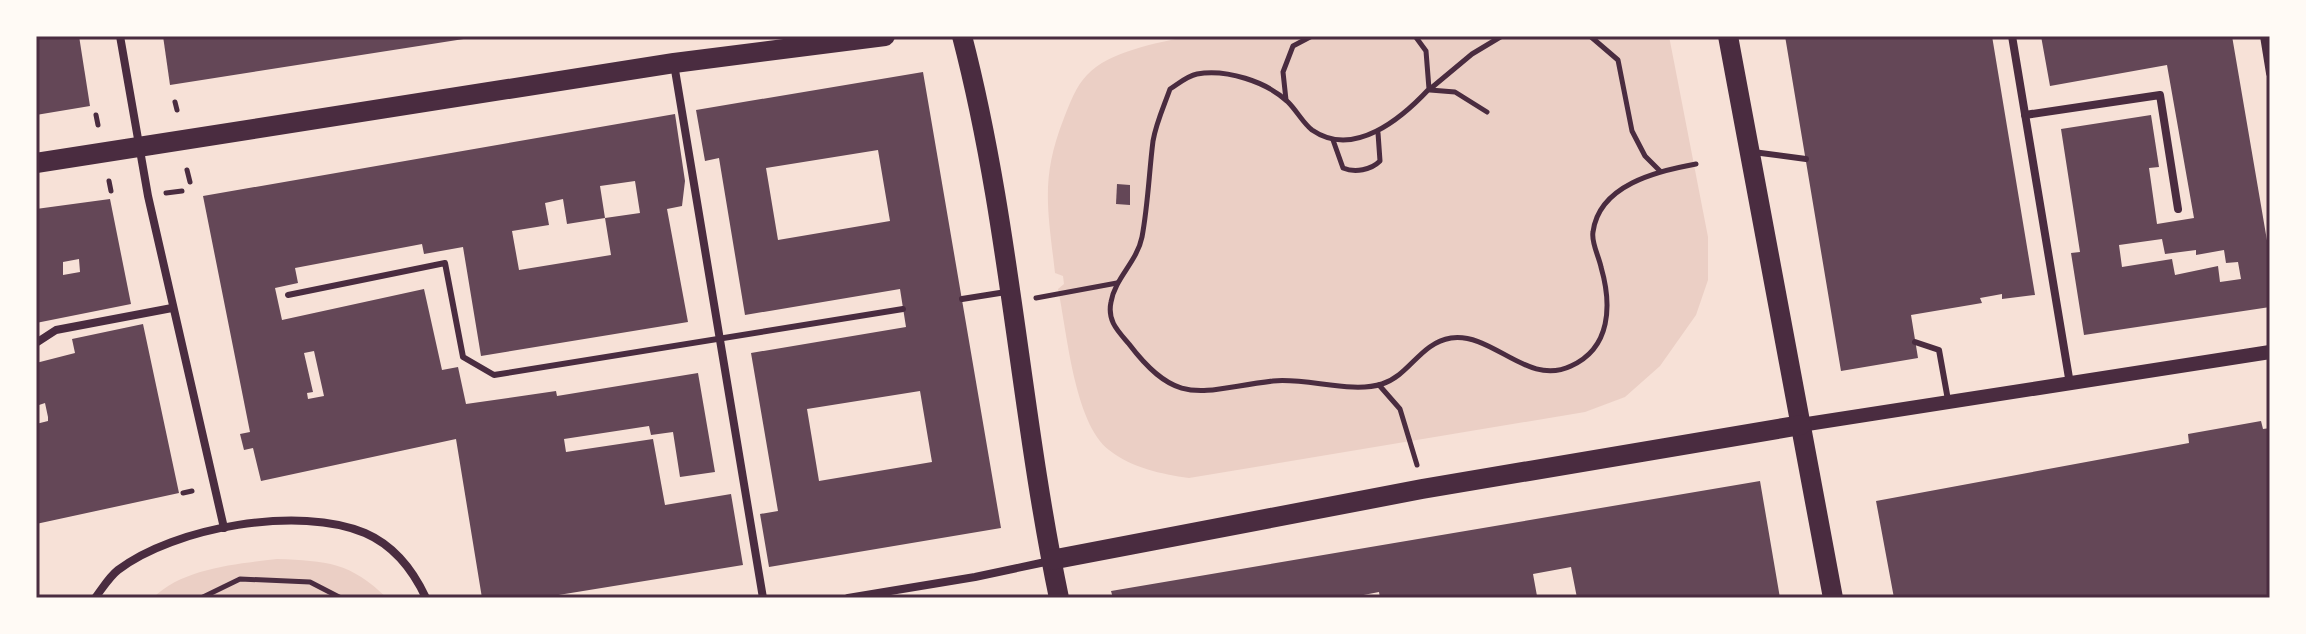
<svg xmlns="http://www.w3.org/2000/svg" width="2306" height="634" font-family="'Work Sans',sans-serif">
<style>
.green{fill:#ebcfc5}
.building{fill:#644757;fill-rule:evenodd}
.lines{fill:none;stroke-linecap:round;stroke-linejoin:round}
.path{stroke:#4a2c40;stroke-width:5}
.service{stroke:#4a2c40;stroke-width:6}
.minor{stroke:#4a2c40;stroke-width:8}
.tertiary{stroke:#4a2c40;stroke-width:14}
.primary{stroke:#4a2c40;stroke-width:20}
.neatline{fill:none;stroke:#4a2c40;stroke-width:3}
</style>
<rect width="100%" height="100%" fill="#f7e1d7"/>
<g class="green">
<path d="M1189 36H1669L1708 237V280L1696 315 1660 366 1625 397 1585 412 1189 478C1161 474 1132 468 1109 450 1074 423 1067 331 1058 289L1064 284 1063 276 1055 273C1048 210 1040 179 1064 118 1070 103 1076 86 1087 75 1109 51 1158 43 1189 36Z"/>
<path d="M277 559C327 561 350 562 387 598H153C183 568 237 564 277 559Z"/>
</g>
<g class="building">
<polygon points="36,36 79,36 90,106 36,115"/>
<polygon points="163,36 470,36 470,38 170,85"/>
<polygon points="1785,36 1992,36 2035,295 2002,299 2002,294 1980,298 1982,303 1911,315 1918,358 1841,371"/>
<path d="M2041 36H2232L2270 258V307L2084 335 2071 253 2080 252 2061 129 2151 115 2159 167 2149 168 2157 224 2194 218 2167 65 2050 86ZM2162 239 2165 254 2196 250V255L2224 250 2226 263 2238 262 2241 279 2220 282 2218 266 2175 275 2172 259 2122 267 2119 245Z"/>
<path d="M923 72 1001 528 769 567 760 514 778 511 751 353 906 327 900 289 745 315 719 158 705 161 696 110ZM878 150 890 221 778 240 766 168ZM920 391 932 462 819 481 807 409Z"/>
<path d="M675 114 685 181 682 206 667 209 688 322 481 356 463 247 424 254 422 244 295 268 298 283 275 288 282 320 424 289 442 370 458 367 466 404 556 391 557 396 698 373 715 472 680 477 673 432 651 435 649 426 564 439 566 452 653 439 665 505 731 494 743 565 540 598H482L456 439 261 481 253 448 244 450 240 434 250 432 203 196ZM635 181 640 213 605 218 611 255 519 270 512 231 549 225 545 203 563 199 567 224 605 218 600 186ZM314 351 324 396 308 399 307 393 313 392 304 353Z"/>
<polygon points="1117,184 1130,185 1130,205 1116,204"/>
<path d="M110 199 131 304 36 323V209ZM79 259 80 272 63 275V262Z"/>
<polygon points="143,324 179,493 36,524 36,424 48,421 48,417 45,403 36,406 36,363 75,353 72,339"/>
<polygon points="2261,421 2263,429 2270,428 2270,598 1894,598 1876,501 2189,443 2188,434"/>
<polygon points="1760,481 1780,598 1577,598 1571,567 1533,574 1537,596 1529,598 1380,598 1379,592 1348,598 1113,598 1111,591"/>
</g>
<g class="lines">
<g class="path">
<path d="M1415 36 1426 51 1429 89C1402 118 1354 159 1312 130 1303 123 1297 111 1288 102 1266 81 1226 69 1197 74 1187 76 1178 84 1170 89 1164 106 1156 123 1153 141 1149 173 1148 205 1142 237 1137 262 1115 278 1111 302 1107 321 1118 331 1129 344 1179 410 1202 389 1273 381 1305 377 1351 394 1382 384 1410 375 1420 343 1451 338 1493 332 1527 387 1571 366 1611 348 1612 305 1601 267 1599 257 1591 242 1593 232 1599 185 1657 171 1696 164"/>
<polyline points="1590,36 1618,60 1632,131 1645,156 1660,171"/>
<polyline points="1430,89 1472,54 1502,36"/>
<polyline points="1430,90 1455,92 1487,112"/>
<polyline points="1286,100 1283,72 1293,46 1312,36"/>
<polyline points="175,102 177,110"/>
<polyline points="96,115 98,125"/>
<path d="M1333 140 1343 168C1355 173 1371 170 1380 161L1378 133"/>
<polyline points="187,170 190,182"/>
<polyline points="109,181 111,191"/>
<polyline points="166,193 182,191"/>
<polyline points="1036,298 1117,283"/>
<polyline points="1379,385 1400,409 1417,465"/>
<polyline points="183,493 192,491"/>
<polyline points="201,598 240,579 310,582 341,598"/>
</g>
<g class="service">
<polyline points="1753,152 1806,159"/>
<polyline points="288,295 445,263 463,357 494,375 903,309"/>
<polyline points="962,299 1006,292"/>
<polyline points="1915,342 1939,350 1948,400"/>
</g>
<g class="minor">
<polyline points="120,36 148,196 224,528"/>
<polyline points="2012,36 2070,384"/>
<polyline points="2264,36 2270,73"/>
<polyline points="674,64 763,598"/>
<polyline points="2025,115 2160,95 2178,209"/>
<polyline points="36,343 56,330 172,308"/>
<path d="M95 598C102 589 109 577 118 570 174 527 300 505 365 533 395 546 413 570 426 598"/>
<polyline points="848,598 975,577 1050,561"/>
</g>
<polyline class="tertiary" points="1801,425 2270,352"/>
<g class="primary">
<path d="M962 36C1010 220 1020 412 1059 598"/>
<polyline points="1728,36 1833,598"/>
<polyline points="36,163 674,63 885,36"/>
<polyline points="1051,560 1422,489 1801,425"/>
</g>
</g>
<rect width="2306" height="634" fill="none" stroke="#fffaf5" stroke-width="76"/>
<rect x="38" y="38" width="2230" height="558" class="neatline"/>
</svg>
